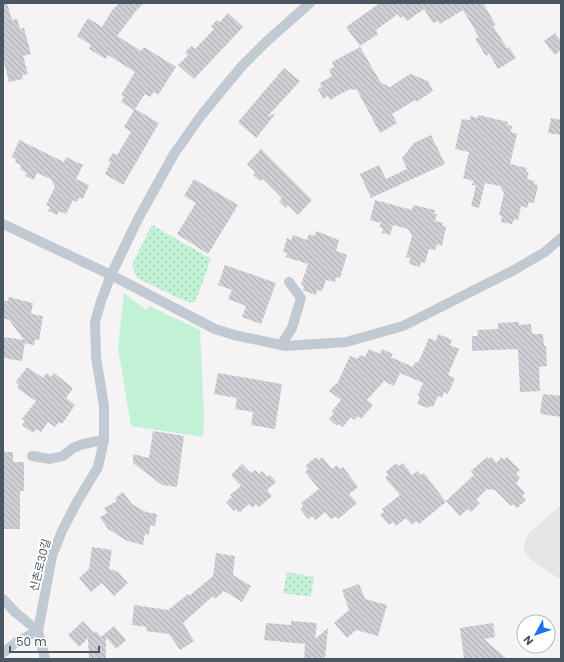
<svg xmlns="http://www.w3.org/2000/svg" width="564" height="662" font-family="Poppins,'Noto Sans KR',sans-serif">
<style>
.education{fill:#e6e4e5}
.green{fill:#c3f1d5}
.park{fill:url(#park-dots)}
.building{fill:url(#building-back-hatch)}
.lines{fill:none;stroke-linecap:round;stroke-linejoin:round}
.minor{stroke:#c1cad2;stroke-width:10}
.labels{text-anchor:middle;stroke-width:4;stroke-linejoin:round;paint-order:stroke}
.street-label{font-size:11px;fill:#4a5661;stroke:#fff}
</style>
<defs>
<pattern id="park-dots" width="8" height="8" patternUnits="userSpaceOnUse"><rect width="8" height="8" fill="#c3f1d5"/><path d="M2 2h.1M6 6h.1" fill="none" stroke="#a0c6b0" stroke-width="1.8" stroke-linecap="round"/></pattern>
<pattern id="building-back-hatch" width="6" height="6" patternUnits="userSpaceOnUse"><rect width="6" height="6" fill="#cdcfd5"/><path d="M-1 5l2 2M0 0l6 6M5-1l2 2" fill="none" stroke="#a8abb0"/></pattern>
</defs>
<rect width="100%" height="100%" fill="#f5f3f3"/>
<polygon class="education" points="561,505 561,580 533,561 525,553 523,549 528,534"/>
<polygon class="green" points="124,293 146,310 149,306 200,330 204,416 203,437 131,426 118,348"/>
<g class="park">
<polygon points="152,225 211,259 195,302 187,302 137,278 132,265"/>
<polygon points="287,572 314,577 311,597 283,593"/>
</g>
<g class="building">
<polygon points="3,3 7,3 12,20 17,19 20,29 24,28 31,54 23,56 28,74 22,75 23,79 9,82 3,58"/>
<polygon points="120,3 144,3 136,11 117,36 141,51 144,47 176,67 158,95 154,92 150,97 145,94 135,109 159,123 123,185 105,174 111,162 108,161 113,153 117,155 131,132 124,127 134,110 121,102 124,97 121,95 135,72 108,55 106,59 89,49 91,45 77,36 88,18 102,27 113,9"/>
<polygon points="380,3 483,3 496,25 493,26 507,48 509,47 516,58 498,69 489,54 486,56 475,39 479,37 463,10 440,24 438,21 433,23 424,9 407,21 403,16 400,18 398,14 376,30 378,34 360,46 346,27"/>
<polygon points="228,13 243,27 194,79 178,65 188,55 185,52 192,46 195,49 214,29 211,26 217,20 220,22"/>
<polygon points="555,33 561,41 561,50 555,55 544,41"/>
<polygon points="360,47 381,83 390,87 410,74 428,81 433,91 416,102 415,100 392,114 397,123 380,133 357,90 350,89 330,100 328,96 323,99 318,89 322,87 320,83 332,76 329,70 334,67 332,62"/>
<polygon points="284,68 300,81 267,117 276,113 256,138 238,122"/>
<polygon points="478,115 508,122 507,125 512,126 511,132 517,134 510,164 527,168 526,172 529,172 527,179 535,181 534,184 538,185 534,203 529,202 527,208 521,206 518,220 514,219 512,224 501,222 502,216 499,215 504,193 500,186 485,183 479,208 471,206 476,186 472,185 473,181 463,178 469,152 455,149 462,119 470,120 471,116 478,118"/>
<polygon points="551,118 561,120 561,135 548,133"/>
<polygon points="431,135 445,164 371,198 360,174 379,165 386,179 407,169 402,158 414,143"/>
<polygon points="19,140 64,162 66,157 83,165 76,179 89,185 83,199 79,198 77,202 73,200 66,214 59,211 57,215 48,211 50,207 46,205 55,187 51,179 37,173 34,180 25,176 27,173 20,169 21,165 15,162 16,159 12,157"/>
<polygon points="261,149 312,200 298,215 288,205 286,208 279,201 282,198 263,179 260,181 253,175 255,172 247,164"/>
<polygon points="194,179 238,205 208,254 177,234 196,203 184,196"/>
<polygon points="375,200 412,210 413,205 435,210 434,214 437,214 435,221 443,223 442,226 446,227 442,246 437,244 435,250 429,249 425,263 421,262 420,267 409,264 410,258 406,257 412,236 408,229 393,225 390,235 382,233 383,228 379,227 381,223 370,220"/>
<polygon points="316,231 339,240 336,251 347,255 340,278 336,277 335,282 326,280 322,291 317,290 316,295 304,291 303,290 304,286 301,285 308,264 286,257 287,253 283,252 287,238 291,240 293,235 307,240 309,234 315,236"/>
<polygon points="225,265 276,283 261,324 242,317 246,306 228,299 232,290 218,285"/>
<polygon points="9,297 33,303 31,314 43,316 39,340 35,339 34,345 27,344 25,342 22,361 4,358 4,337 24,340 9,320 3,318 3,301 8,301"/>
<polygon points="519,322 519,325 531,324 532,334 543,334 544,346 546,346 547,366 539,367 540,391 520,392 518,349 472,351 472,336 478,336 477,330 498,329 498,323"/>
<polygon points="438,334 452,340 450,345 459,349 448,375 455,378 448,394 444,392 442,398 438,396 433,407 429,406 428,408 417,404 420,397 418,395 423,383 400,373 394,386 384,381 367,400 373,405 361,419 358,416 354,420 351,417 343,427 339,424 337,426 329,419 334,413 332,411 341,400 329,391 336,383 337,384 350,356 358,359 360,355 365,357 369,349 380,354 382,349 393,354 391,357 413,367 415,362 418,363 429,338 436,341"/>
<polygon points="27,367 43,378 47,373 51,377 54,373 73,388 66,398 75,405 62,424 59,422 55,427 48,422 41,432 36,429 33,433 22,425 25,421 22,419 36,401 17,388 19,385 16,382"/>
<polygon points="218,373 282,384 275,429 251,425 253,412 235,409 237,398 214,394"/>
<polygon points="543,394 561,396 561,417 540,414"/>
<polygon points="153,431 184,436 177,487 162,485 133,463 133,454 149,458"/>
<polygon points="3,452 13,452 13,462 24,462 24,491 20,491 20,529 3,529"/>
<polygon points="316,457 319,460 322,457 332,469 337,465 340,469 343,467 358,487 349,494 357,503 338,519 336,516 331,519 325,512 316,520 312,516 308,519 300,509 303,506 301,503 319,489 305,472 308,469 305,466"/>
<polygon points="487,457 489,459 492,457 496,463 502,457 504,460 507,457 520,470 516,474 520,478 516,483 525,493 522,496 526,500 517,508 513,504 511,506 495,490 487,489 476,500 480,503 471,512 468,509 460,516 446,501 474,475 471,471"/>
<polygon points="396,463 399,466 403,463 412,475 417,471 421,475 424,473 446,502 419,524 416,521 412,525 406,518 396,526 393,522 389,525 380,515 384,512 382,509 400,495 385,478 388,475 386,472"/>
<polygon points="242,464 251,473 255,470 259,474 262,471 267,477 270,475 276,482 267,490 272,496 259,507 256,504 252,508 249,504 239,513 236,509 234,511 226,502 232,497 230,495 241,486 231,475"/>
<polygon points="123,492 132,504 146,512 157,514 155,526 150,525 149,535 145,534 143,545 127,541 108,529 100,517 107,513 104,508 117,501 115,498"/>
<polygon points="92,547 112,550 109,569 118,572 128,583 114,596 102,583 91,592 79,578 89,569"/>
<polygon points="216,553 235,556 233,575 251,586 242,602 224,591 215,599 213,596 183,623 194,641 180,650 169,634 146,631 147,627 132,625 134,605 168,610 188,594 189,596 213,576"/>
<polygon points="359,584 365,599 387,605 378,636 356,630 347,638 334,623 349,610 342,590"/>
<polygon points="83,621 94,633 96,631 101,637 114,626 126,640 116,649 106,637 106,659 89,659 88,638 79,647 68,635"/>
<polygon points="291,621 317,623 315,639 328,628 325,659 304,659 305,644 264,640 266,623 291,625"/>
<polygon points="493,623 495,637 484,639 507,659 464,659 460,628"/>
</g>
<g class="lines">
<g class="minor">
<polyline points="3,224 111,275 215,329 234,335 286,346 346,342 403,326 514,270 545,252 561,238"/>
<polyline points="281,345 292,328 301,298 289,282"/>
<polyline points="32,456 50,459 63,456 73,448 83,444 104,440"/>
<polyline points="3,599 15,612 38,631"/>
<polyline points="3,653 15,643 38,631"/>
<polyline points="45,659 38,631 52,556 62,531 77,502 98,467 104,440 104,406 96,357 95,322 101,301 111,275 138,219 174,154 200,117 241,67 267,41 310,3"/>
</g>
</g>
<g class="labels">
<g class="street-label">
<text transform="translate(40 565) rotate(-76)" y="4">신촌로30길</text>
</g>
</g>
<rect width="564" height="662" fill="none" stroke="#4a5661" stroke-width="8"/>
<g transform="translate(536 634) rotate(230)"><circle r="19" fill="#ffffff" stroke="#b7bbc0"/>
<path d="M0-3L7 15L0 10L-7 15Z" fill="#1a73e8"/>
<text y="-6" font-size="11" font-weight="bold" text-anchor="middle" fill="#4a5661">N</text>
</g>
<path d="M10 646v6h89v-6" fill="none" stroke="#4a5661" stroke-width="2"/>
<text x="16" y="646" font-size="12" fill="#4a5661" stroke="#ffffff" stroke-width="3" paint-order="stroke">50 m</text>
</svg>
